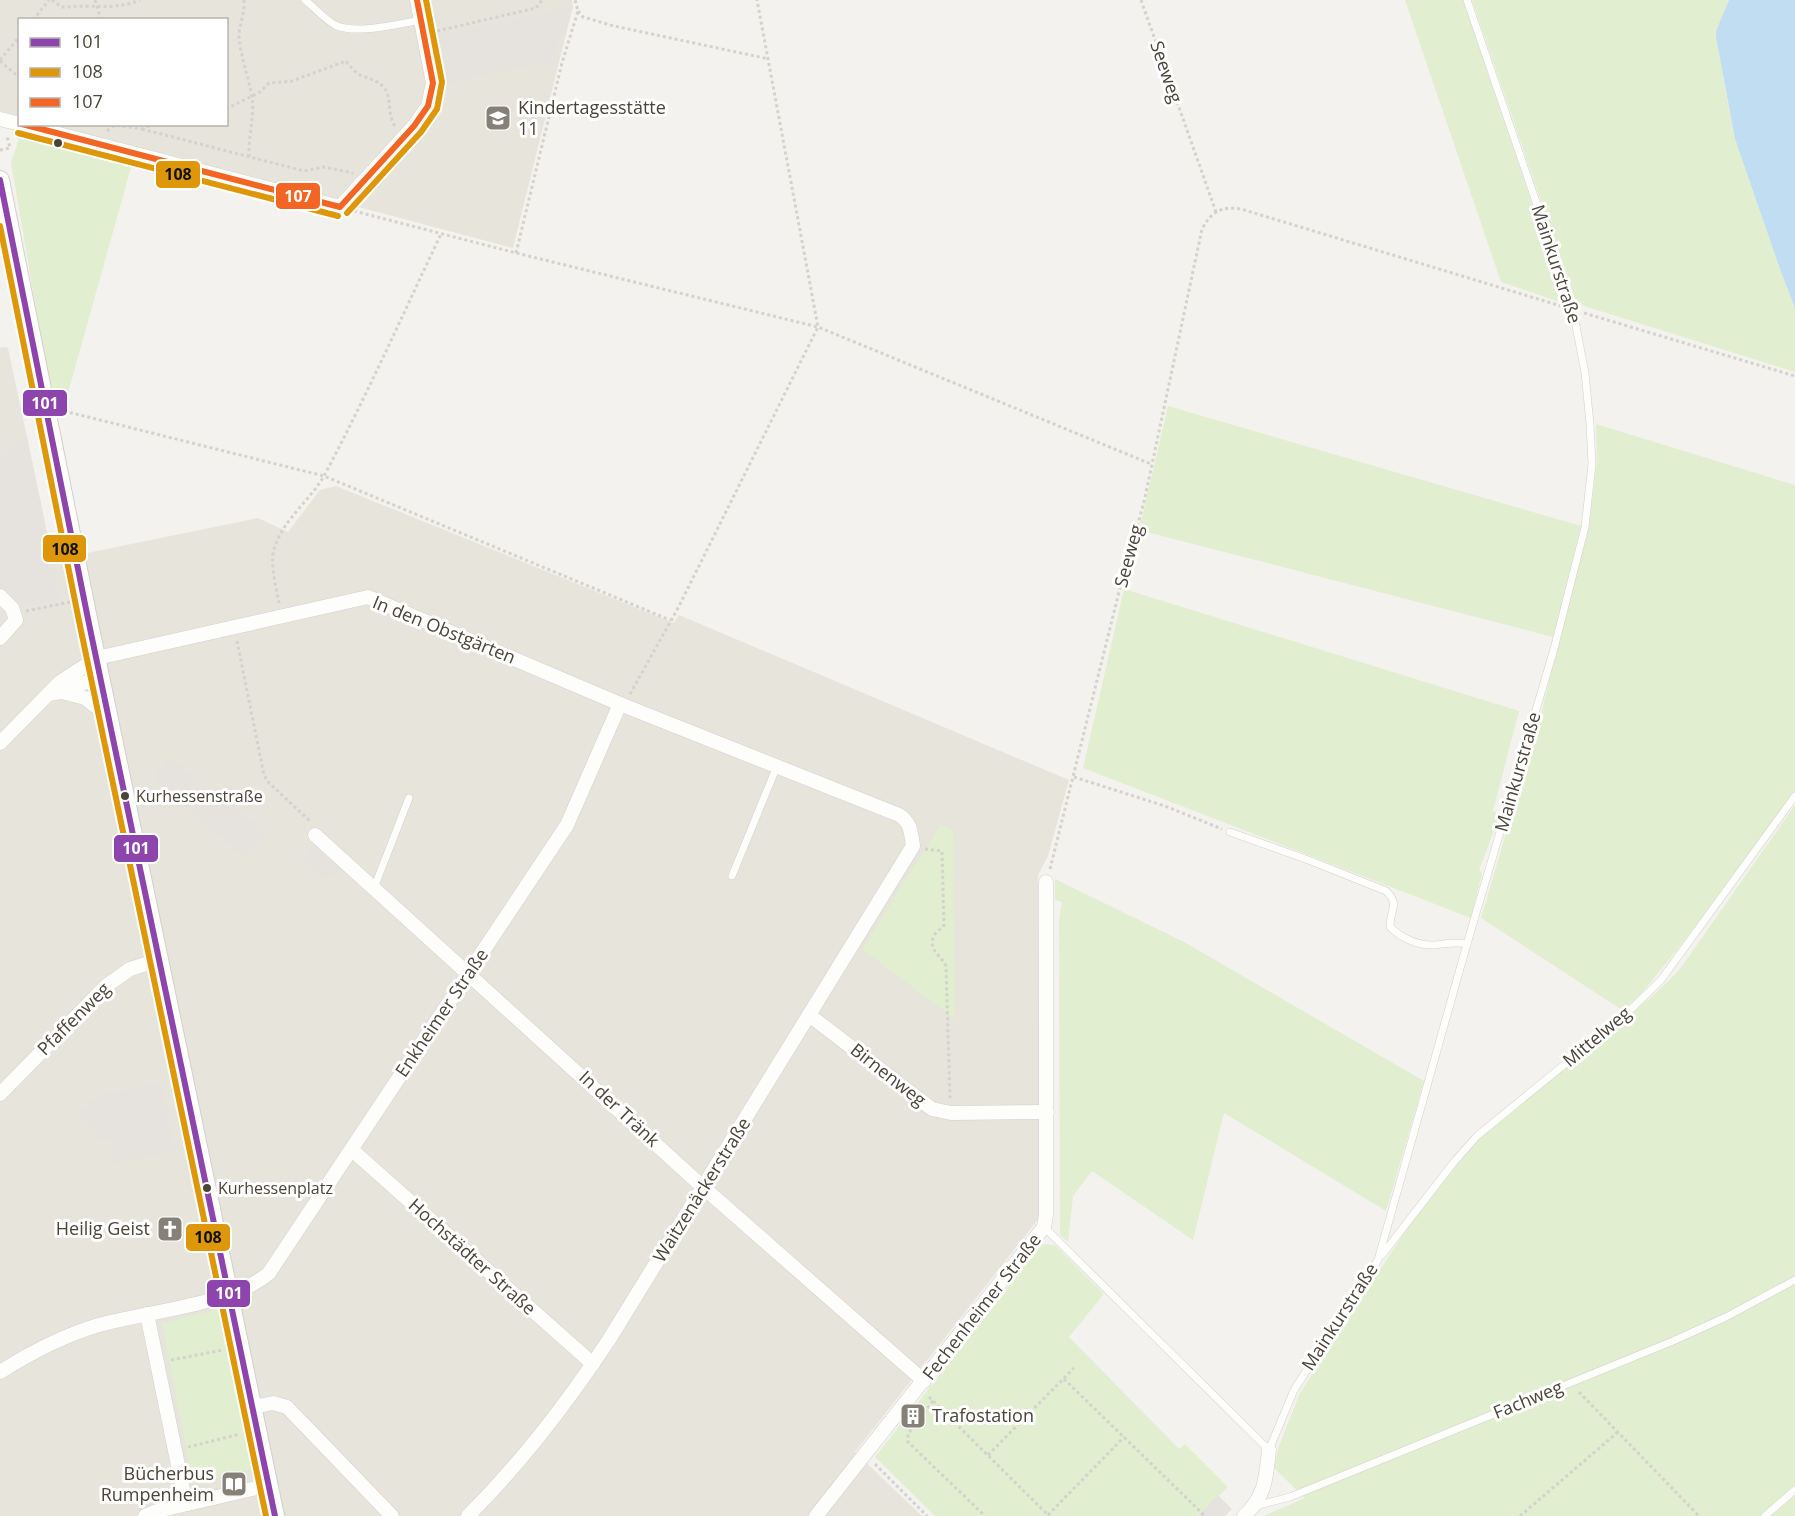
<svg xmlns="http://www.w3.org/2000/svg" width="1795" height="1516" font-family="'Open Sans',sans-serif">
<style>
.residential{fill:#e7e4dc}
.green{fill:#e1eecf}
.parking{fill:#e6e3df}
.water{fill:#c0ddf1}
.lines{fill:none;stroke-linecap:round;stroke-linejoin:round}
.service-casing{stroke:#d2d0cb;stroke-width:8}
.minor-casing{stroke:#d2d0cb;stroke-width:15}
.tertiary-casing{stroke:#d2d0cb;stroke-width:20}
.path{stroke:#d3d2cc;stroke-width:3;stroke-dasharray:3 3;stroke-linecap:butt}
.service{stroke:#fdfdfc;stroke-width:7}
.minor{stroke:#fdfdfc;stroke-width:14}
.tertiary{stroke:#fdfdfc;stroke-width:18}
.bus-1-casing{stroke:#fff;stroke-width:10}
.bus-2-casing{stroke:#fff;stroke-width:10}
.bus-3-casing{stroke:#fff;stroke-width:10}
.bus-1{stroke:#8e44ad;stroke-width:6}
.bus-2{stroke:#dd9709;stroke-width:6}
.bus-3{stroke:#f26522;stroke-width:6}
.bus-dot{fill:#4b4439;stroke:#fff;stroke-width:2}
.labels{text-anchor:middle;stroke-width:6;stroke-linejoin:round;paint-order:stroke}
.bus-label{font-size:16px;fill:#4b4439;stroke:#fff;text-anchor:start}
.street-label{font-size:18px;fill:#4b4439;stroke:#fff}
.poi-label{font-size:18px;fill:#4b4439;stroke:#fff;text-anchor:start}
.line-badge{stroke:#fff;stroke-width:2}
.badge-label{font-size:16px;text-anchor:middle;font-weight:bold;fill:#fff}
.pale-badge-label{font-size:16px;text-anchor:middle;font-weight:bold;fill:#111}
</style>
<rect width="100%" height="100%" fill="#f4f2ee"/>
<g class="residential">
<polygon points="0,0 572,0 573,6 513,248 50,125 226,124 226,20 20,20 19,116 0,111"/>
<polygon points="2,347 8,348 53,560 258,518 288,532 320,490 336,486 674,623 679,615 1069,780 1048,856 1038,875 1040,1217 855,1452 922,1516 0,1516 0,348"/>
</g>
<g class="green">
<polygon points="1405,0 1463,0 1562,293 1557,301 1501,282"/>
<polygon points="1472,0 1729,0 1716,31 1725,88 1735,139 1781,272 1795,308 1795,372 1584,306 1574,297"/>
<polygon points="20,137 132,164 66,400 51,396 11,162"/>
<polygon points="1168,406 1581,526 1553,637 1139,530"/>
<polygon points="1596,424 1795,485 1795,790 1684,941 1641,994 1622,1010 1481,918 1539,721 1589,527 1597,460"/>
<polygon points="1124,589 1519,711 1493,811 1500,815 1479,870 1482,873 1471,918 1083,768"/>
<polygon points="1795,805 1795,1516 1264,1516 1305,1498 1274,1468 1279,1446 1300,1393 1408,1227 1477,1140 1656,993 1680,969"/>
<polygon points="940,825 953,830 955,1019 862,949"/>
<polygon points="1055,879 1184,942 1424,1081 1386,1211 1224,1113 1193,1240 1092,1171 1073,1196 1068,1242 1060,1235 1059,921 1062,902 1055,900"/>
<polygon points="1042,1244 1055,1245 1104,1294 1069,1337 1179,1449 1185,1444 1228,1487 1197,1516 935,1516 875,1457"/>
<polygon points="218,1309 251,1469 193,1484 162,1323"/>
</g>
<g class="parking">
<polygon points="573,6 566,32 562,33 550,62 444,84 433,36"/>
<polygon points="27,436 60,600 22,606 0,586 0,457 19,438"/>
<polygon points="170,756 224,803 228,800 266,832 244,858 156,782 155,773"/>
<polygon points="321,847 348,872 322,878 300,858 309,856 308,850"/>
<polygon points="161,1082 175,1151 114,1164 109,1140 99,1142 94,1132 78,1113 100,1095"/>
<polygon points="1218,1495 1232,1509 1225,1516 1197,1516"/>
</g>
<polygon class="water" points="1729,0 1795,0 1795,308 1781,272 1735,139 1716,37 1716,31"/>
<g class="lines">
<g class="service-casing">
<g id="service">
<path d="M305 0C315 8 324 19 335 25 355 35 399 24 421 20"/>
<path d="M1230 832 1311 861 1386 891C1401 905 1389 911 1390 927 1401 938 1419 946 1434 945 1446 944 1455 941 1467 944"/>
<polyline points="732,876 777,766"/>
<polyline points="374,888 409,798"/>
<polyline points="1044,1227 1269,1450 1294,1390 1378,1260 1467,944 1554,649 1585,527 1592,464 1590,424 1585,373 1573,310 1467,0"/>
<polyline points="1382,1255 1454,1162 1477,1136 1625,1015 1661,980 1795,796"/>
<polyline points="1255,1506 1290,1497 1673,1341 1726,1317 1795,1280"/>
<polyline points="1765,1516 1795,1490"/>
</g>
</g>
<g class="minor-casing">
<g id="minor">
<polyline points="0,119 20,124"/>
<polyline points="20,124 340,207 414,126 428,106 433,83 417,0"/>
<polyline points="0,596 12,608 16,620 0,638"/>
<polyline points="62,692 85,698 108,716"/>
<polyline points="48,694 62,692 101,676"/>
<path d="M0 743 60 682 97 658 368 597 620 704 899 815C911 822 911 834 913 846L610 1338C568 1402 522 1462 468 1516"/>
<polyline points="315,835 704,1188 924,1381"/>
<polyline points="809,1015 932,1109 951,1113 1047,1112"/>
<polyline points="0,1094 106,986 130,969 159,960"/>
<polyline points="352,1150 593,1364"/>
<polyline points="147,1314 186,1504"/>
<path d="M0 1372C30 1353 65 1335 99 1325 148 1311 232 1305 269 1273L567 825 620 704"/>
<polyline points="253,1407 273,1403 287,1407 392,1516"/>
<polyline points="145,1516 157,1511 269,1485"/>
<polyline points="816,1516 1044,1227 1046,1215 1046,882"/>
<path d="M1244 1516C1266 1496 1266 1477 1269 1450"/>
</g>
</g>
<g class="tertiary-casing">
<polyline id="tertiary" points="0,180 88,619 275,1516"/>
</g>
<g class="path">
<path d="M52 0 61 7H67C96 4 111 11 140 0"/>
<polyline points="95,0 101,20"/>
<path d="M244 0C245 13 239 24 239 37 241 58 248 76 252 96 255 116 248 137 249 157"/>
<polyline points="1141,0 1216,212"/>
<polyline points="578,11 583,17 614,26 769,59"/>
<polyline points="33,20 49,0"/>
<polyline points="437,31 536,8 542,0"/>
<polyline points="0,60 20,36"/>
<polyline points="0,61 20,78"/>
<path d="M226 109 260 92 269 83 292 81 346 61C350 66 354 72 360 75 369 79 379 80 385 89 392 100 387 115 395 126"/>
<polyline points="142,129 304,171 324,167 353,173"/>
<polyline points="107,131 115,125 142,129 152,124"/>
<polyline points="0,150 10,148 7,136"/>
<polyline points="354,211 516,253 818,327 1151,464"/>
<polyline points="516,253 562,63 578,11 575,0"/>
<polyline points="1584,313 1795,376"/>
<polyline points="64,411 324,476 670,620"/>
<path d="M279 603C276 586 270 566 274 549 283 519 311 500 325 474 367 395 403 314 441 234"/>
<polyline points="26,611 70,602"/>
<polyline points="237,641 264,775 269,783 311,822"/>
<polyline points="630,694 678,608 818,327 757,0"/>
<polyline points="1074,777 1165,806 1222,829"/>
<path d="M925 849 942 851 944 925C941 930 936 931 934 936 927 950 942 956 946 966L950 1099"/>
<path d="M1050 869 1120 588 1144 502 1202 229C1212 211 1221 206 1241 209L1561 306"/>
<polyline points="171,1360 223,1350"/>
<polyline points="1064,1379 1205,1516"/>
<polyline points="1579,1392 1699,1516"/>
<polyline points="929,1397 1049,1516"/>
<polyline points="933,1401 908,1434 908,1442 985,1516"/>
<polyline points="188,1447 240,1434"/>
<polyline points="988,1455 1074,1368"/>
<polyline points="875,1464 927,1516"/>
<polyline points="1048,1515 1124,1437"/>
<polyline points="1520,1516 1618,1432"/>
</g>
<use href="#service" class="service"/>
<use href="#minor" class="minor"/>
<use href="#tertiary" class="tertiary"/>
<g class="bus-1-casing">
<polyline id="bus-1" points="0,180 88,619 275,1516"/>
</g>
<g class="bus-2-casing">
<g id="bus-2">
<polyline points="18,133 338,216"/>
<polyline points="347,213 421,132 437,109 442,82 426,0"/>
<polyline points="0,226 79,621 266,1516"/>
</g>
</g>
<g class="bus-3-casing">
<polyline id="bus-3" points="22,124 340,207 414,126 428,106 433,83 417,0"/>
</g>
<use href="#bus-1" class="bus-1"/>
<use href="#bus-2" class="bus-2"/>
<use href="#bus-3" class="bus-3"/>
</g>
<defs>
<g id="school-square" transform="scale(1.35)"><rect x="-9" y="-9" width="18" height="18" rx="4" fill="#868178" stroke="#fff"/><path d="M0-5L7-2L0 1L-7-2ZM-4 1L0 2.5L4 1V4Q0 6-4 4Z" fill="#fff"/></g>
<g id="church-square" transform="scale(1.35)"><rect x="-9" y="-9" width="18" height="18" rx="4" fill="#868178" stroke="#fff"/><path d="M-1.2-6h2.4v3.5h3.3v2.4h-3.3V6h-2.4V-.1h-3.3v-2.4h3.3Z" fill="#fff"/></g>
<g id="building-square" transform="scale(1.35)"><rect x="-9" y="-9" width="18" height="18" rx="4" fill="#868178" stroke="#fff"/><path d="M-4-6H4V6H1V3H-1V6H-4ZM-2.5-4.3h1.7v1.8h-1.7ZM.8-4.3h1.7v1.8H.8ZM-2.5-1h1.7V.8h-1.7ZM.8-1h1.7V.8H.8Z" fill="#fff"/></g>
<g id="library-square" transform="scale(1.35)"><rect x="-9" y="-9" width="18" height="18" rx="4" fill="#868178" stroke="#fff"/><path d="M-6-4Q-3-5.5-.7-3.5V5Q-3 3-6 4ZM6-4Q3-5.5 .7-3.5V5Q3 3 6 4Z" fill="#fff"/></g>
</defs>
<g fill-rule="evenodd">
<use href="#school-square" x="498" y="118"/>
<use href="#church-square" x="170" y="1229"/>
<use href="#building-square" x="913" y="1416"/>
<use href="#library-square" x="234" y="1484"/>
</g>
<g class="bus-dot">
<circle cx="58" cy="143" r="5"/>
<circle cx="125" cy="796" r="5"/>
<circle cx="207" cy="1188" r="5"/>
</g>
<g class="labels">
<g class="bus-label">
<text x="136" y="802">Kurhessenstraße</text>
<text x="218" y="1194">Kurhessenplatz</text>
</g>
<g class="street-label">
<text transform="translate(1166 72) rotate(71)" y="6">Seeweg</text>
<text transform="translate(1556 264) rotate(72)" y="6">Mainkurstraße</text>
<text transform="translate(1129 556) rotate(-75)" y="6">Seeweg</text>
<text transform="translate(444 630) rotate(22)" y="6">In den Obstgärten</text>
<text transform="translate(1518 772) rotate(-74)" y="6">Mainkurstraße</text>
<text transform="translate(442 1013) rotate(-56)" y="6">Enkheimer Straße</text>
<text transform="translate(74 1019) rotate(-45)" y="6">Pfaffenweg</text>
<text transform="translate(1597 1037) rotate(-40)" y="6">Mittelweg</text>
<text transform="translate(888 1075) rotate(38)" y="6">Birnenweg</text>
<text transform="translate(619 1109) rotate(43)" y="6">In der Tränk</text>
<text transform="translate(702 1190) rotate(-58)" y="6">Waitzenäckerstraße</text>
<text transform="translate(472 1257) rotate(42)" y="6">Hochstädter Straße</text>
<text transform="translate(982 1307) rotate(-52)" y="6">Fechenheimer Straße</text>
<text transform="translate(1340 1317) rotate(-57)" y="6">Mainkurstraße</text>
<text transform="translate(1528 1400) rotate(-22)" y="6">Fachweg</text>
</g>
<g class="poi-label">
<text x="518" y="114">Kindertagesstätte<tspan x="518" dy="21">11</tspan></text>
<text x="150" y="1235" text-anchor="end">Heilig Geist</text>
<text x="932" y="1422">Trafostation</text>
<text x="214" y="1480" text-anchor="end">Bücherbus<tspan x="214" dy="21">Rumpenheim</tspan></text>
</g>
</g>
<g class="line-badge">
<rect x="155" y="160" width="46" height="29" rx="6" fill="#dd9709"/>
<rect x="275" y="182" width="46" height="28" rx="6" fill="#f26522"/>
<rect x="22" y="389" width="46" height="28" rx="6" fill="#8e44ad"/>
<rect x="42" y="534" width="45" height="29" rx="6" fill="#dd9709"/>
<rect x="113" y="834" width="46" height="29" rx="6" fill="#8e44ad"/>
<rect x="185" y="1223" width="46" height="29" rx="6" fill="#dd9709"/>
<rect x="206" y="1279" width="45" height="29" rx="6" fill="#8e44ad"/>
</g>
<g class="badge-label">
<text x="298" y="202">107</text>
<text x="45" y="409">101</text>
<text x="136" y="854">101</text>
<text x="229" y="1299">101</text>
</g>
<g class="pale-badge-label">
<text x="178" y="180">108</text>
<text x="65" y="555">108</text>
<text x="208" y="1243">108</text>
</g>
<rect x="18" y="18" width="210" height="108" fill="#ffffff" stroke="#b7b4b0" stroke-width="1.5"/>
<rect x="30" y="38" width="30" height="9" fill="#8e44ad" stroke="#b7b4b0" stroke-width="1.5"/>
<text x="72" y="48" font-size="18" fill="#4b4439">101</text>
<rect x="30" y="68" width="30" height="9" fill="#dd9709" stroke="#b7b4b0" stroke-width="1.5"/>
<text x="72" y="78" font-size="18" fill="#4b4439">108</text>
<rect x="30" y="98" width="30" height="9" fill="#f26522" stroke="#b7b4b0" stroke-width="1.5"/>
<text x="72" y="108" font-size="18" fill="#4b4439">107</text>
</svg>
